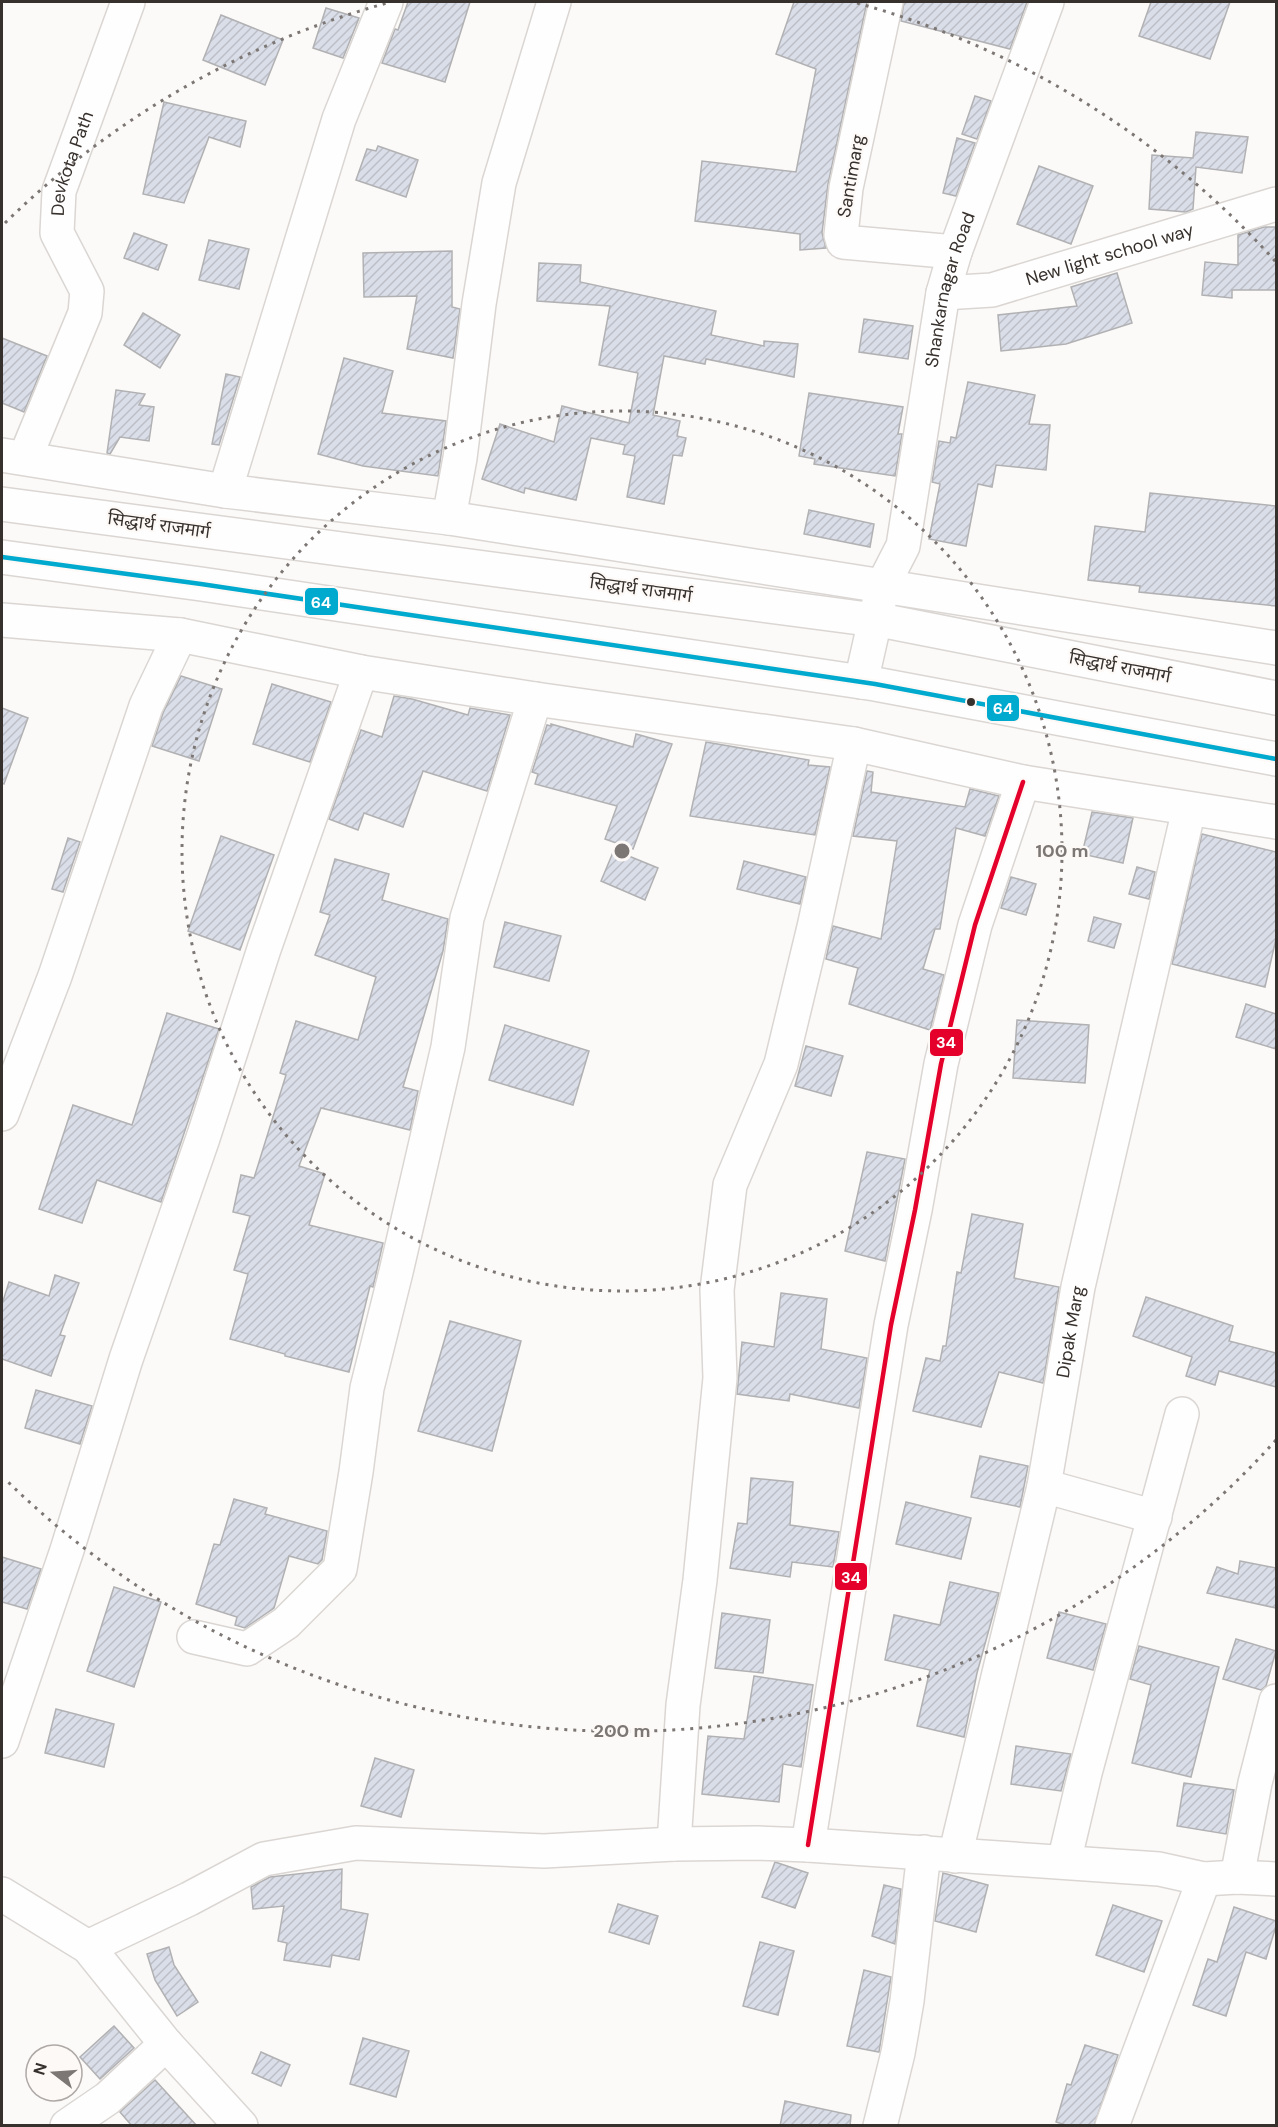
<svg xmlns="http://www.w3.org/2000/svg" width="1278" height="2127" font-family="'DM Sans','Noto Sans Devanagari',sans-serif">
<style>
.building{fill:url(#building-hatch);stroke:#b1b1b3;stroke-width:1.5}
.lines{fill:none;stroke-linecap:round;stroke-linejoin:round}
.minor-casing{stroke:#dad6d3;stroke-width:36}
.highway-casing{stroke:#dad6d3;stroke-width:36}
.minor{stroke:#fffefe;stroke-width:33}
.highway{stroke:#fffefe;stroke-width:33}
.bus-1-casing{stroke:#fdf9f7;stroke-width:9}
.bus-2-casing{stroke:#fdf9f7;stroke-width:9}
.bus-1{stroke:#00a9ce;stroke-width:4.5}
.bus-2{stroke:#e4002b;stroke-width:4.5}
.ring{fill:none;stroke:#7c7774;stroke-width:3;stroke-dasharray:3 6}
.bus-dot{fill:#37312d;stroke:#fdf9f7;stroke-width:2}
.labels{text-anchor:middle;stroke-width:4.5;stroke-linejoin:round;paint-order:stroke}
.street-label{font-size:18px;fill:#37312d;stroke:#fdf9f7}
.centre{fill:#7c7774;stroke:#fdf9f7;stroke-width:3}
.ring-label{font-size:18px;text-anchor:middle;font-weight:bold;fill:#7c7774;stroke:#fdf9f7;stroke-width:4.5;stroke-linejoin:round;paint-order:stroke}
.line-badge{stroke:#fdf9f7;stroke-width:2}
.badge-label{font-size:16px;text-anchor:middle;font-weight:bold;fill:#fff}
</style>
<defs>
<pattern id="building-hatch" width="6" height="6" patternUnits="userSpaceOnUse" patternTransform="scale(1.5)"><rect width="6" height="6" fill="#dadee8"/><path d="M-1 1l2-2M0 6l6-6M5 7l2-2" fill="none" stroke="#bcbfc7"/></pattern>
</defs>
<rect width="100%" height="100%" fill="#fcfaf8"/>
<g class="building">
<polygon points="408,2 470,2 445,82 382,63 395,29 398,30"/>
<polygon points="794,2 867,2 828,184 822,233 826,248 800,250 800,234 695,221 702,161 796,172 816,69 776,54"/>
<polygon points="904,2 1027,2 1010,49 901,21"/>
<polygon points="1151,2 1230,2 1210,59 1139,36"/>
<polygon points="326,8 359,18 343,58 313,48"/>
<polygon points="221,15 283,40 265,85 203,60"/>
<polygon points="975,96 991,101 977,139 962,134"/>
<polygon points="164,102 246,121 240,147 209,137 184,203 143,194"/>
<polygon points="1196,132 1248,137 1242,173 1196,167 1193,209 1186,212 1149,209 1152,155 1193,158"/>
<polygon points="957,138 975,143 956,196 943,193"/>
<polygon points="378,146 418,160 406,197 356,180 367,149 376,151"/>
<polygon points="1039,166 1093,186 1071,244 1017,224"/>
<polygon points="1264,227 1276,227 1276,290 1232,290 1232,298 1202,295 1205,262 1238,265 1238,235"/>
<polygon points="134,233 167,245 158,270 124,258"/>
<polygon points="209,240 249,249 239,289 199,280"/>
<polygon points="452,251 452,307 460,309 453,358 407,349 417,296 364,297 363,253"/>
<polygon points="539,263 581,265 580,282 716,311 711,335 764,346 764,341 798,344 794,377 706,359 705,364 664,356 653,415 680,421 677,436 686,438 682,456 673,455 664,504 627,497 635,456 623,454 625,445 591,438 576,500 525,488 524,493 482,479 500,424 554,442 562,406 629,423 638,373 599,365 610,306 537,301"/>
<polygon points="1117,273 1132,323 1066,344 1001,351 998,315 1077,306 1071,287"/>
<polygon points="143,313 180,335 160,368 124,345"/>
<polygon points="864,319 913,326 908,359 859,352"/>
<polygon points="2,338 47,356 24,412 2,403"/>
<polygon points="344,358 393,371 382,413 446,421 438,476 363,466 318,454"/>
<polygon points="226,374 240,377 219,445 212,444"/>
<polygon points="968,382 1035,395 1029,424 1050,425 1046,470 996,465 992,487 978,484 966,546 929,539 940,484 932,482 939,441 950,443 951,437 956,438"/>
<polygon points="116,390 145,394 139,405 154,407 149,441 120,437 110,454 107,453"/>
<polygon points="809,393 903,407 898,434 902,434 895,476 814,464 815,459 799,456"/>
<polygon points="1150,493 1276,506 1276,606 1139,592 1140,586 1088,580 1095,526 1145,532"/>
<polygon points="809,510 874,524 870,547 804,534"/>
<polygon points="181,676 222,689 199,761 152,746 163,713"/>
<polygon points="272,684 331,702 310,762 253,744"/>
<polygon points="394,696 412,699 468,715 470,708 510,715 487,791 423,771 403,827 364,813 358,830 329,819 361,730 382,737"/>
<polygon points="2,708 28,718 4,784 2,783"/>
<polygon points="551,724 633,747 636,734 672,744 633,849 605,839 617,806 535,784 538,774 532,772 547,725 551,726"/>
<polygon points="706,742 809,760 808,765 830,767 815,835 690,816"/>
<polygon points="867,771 873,772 871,792 965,807 970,789 999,796 985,836 956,828 940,929 935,929 923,969 944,975 930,1030 849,1004 858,968 826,959 833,926 881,939 897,841 853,836"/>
<polygon points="1092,812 1133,818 1123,863 1082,854"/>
<polygon points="1202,834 1276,852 1276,939 1265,987 1172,964"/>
<polygon points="221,836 274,855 240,950 188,931"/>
<polygon points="68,838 80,842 63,892 52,889"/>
<polygon points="614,850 658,868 645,900 601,881"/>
<polygon points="335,859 389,874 382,900 448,919 443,951 403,1087 418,1091 410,1130 321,1108 299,1166 325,1174 309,1225 383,1243 373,1287 370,1286 349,1372 285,1356 285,1354 230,1339 248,1274 234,1270 250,1216 233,1212 241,1175 254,1178 286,1075 280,1073 296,1021 358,1040 376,977 315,955 330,915 320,912"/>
<polygon points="744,861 806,877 800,904 737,889"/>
<polygon points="1137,867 1155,872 1149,899 1129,894"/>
<polygon points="1011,877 1036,884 1026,915 1001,908"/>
<polygon points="1094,917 1121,924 1114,948 1088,941"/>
<polygon points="505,922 561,936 549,981 494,967"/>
<polygon points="1246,1004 1276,1014 1276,1049 1236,1037"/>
<polygon points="167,1013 219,1029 161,1202 97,1180 82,1223 39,1209 73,1105 132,1125"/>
<polygon points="1017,1020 1089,1025 1085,1083 1013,1078"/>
<polygon points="505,1025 589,1051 573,1105 489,1080"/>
<polygon points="806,1046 843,1056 831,1096 795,1086"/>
<polygon points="867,1152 905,1159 885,1261 845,1251"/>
<polygon points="972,1214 1023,1224 1014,1278 1059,1287 1043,1383 999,1372 981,1427 913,1411 926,1358 940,1361 943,1346 946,1346 957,1272 961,1273"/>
<polygon points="55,1275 79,1283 60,1335 65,1336 51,1376 2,1359 2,1304 9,1282 49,1296"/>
<polygon points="781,1293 827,1299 821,1349 867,1358 859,1408 790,1394 789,1401 737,1394 742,1342 774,1347"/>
<polygon points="1146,1297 1233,1326 1229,1341 1276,1353 1276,1387 1219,1371 1215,1385 1186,1376 1192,1357 1133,1336"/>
<polygon points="450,1321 521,1341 492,1451 418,1431"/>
<polygon points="36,1390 92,1406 80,1444 25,1428"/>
<polygon points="980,1456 1028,1466 1020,1507 971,1497"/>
<polygon points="751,1478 793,1482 790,1525 839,1532 833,1567 792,1562 790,1577 730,1568 738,1523 747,1524"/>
<polygon points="234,1499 267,1508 265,1514 327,1531 322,1560 318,1564 289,1556 274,1608 245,1628 235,1625 237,1617 196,1604 214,1544 220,1545"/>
<polygon points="906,1502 971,1518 961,1559 896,1544"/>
<polygon points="2,1557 41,1569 27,1609 2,1602"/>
<polygon points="1240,1561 1276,1568 1276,1608 1207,1593 1217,1567 1238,1574"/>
<polygon points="950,1582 999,1593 977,1673 964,1737 917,1726 930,1670 885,1660 894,1615 940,1625"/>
<polygon points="114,1587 161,1602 134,1687 87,1671"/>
<polygon points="1059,1612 1106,1624 1093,1670 1047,1658"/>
<polygon points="722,1613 770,1620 763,1673 715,1668"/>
<polygon points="1236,1639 1276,1651 1266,1686 1261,1690 1223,1679"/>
<polygon points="1139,1646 1219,1667 1191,1777 1132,1763 1151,1685 1130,1679"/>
<polygon points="754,1676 813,1685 801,1767 783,1764 779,1802 702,1794 708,1736 744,1739"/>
<polygon points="56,1709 114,1724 104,1767 45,1753"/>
<polygon points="1016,1746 1071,1754 1061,1791 1011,1784"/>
<polygon points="375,1758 414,1770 401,1817 361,1806"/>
<polygon points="1184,1783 1234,1790 1226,1834 1177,1826"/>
<polygon points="775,1862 808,1873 795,1908 762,1897"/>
<polygon points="342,1869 341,1909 368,1914 359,1960 332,1955 330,1967 284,1960 287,1943 278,1941 284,1906 253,1909 251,1887 270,1877"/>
<polygon points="943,1873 988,1885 976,1932 935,1921"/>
<polygon points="884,1885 901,1889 895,1944 872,1936"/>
<polygon points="618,1904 658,1916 649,1944 609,1932"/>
<polygon points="1113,1905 1162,1921 1144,1972 1096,1955"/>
<polygon points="1234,1907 1276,1921 1276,1926 1266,1959 1246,1952 1226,2016 1193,2005 1208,1959 1217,1962"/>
<polygon points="760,1942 794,1951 778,2015 743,2006"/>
<polygon points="169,1947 174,1965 198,2002 177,2016 155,1980 147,1954"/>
<polygon points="864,1970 891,1977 879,2052 847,2046"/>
<polygon points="114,2026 134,2048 100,2079 80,2057"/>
<polygon points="363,2038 409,2051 396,2097 350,2084"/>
<polygon points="1085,2045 1118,2055 1094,2126 1069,2126 1056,2122 1067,2084 1071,2085"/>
<polygon points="261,2052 290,2065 281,2086 252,2073"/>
<polygon points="155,2080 197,2126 132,2126 120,2112"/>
<polygon points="785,2101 851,2115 850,2126 780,2126"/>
</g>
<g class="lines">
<g class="minor-casing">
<g id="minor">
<polyline points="886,2 846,188 841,235 843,242 955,252"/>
<path id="s1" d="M943 293 992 290 1276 204"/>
<polyline points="2,455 225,491 449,518 584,539 1276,648"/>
<path id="s2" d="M25 458 85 313 87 291 57 233 59 191 128 2"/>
<polyline points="225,491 339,119 386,2"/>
<polyline points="449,518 460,458 479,304 499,183 554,2"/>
<polyline points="2,620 180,635 361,672 535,699 854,744 1023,782 1276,822"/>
<path id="s3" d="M861 682 883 585 903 546 943 293 955 252 1047 2"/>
<polyline points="2,1114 55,976 146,706 180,635"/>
<polyline points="1044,1486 1155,1517"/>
<polyline points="194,1637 247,1649 286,1623 340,1569 356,1472 367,1388 396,1272 448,1047 467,918 535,699"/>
<polyline points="2,1741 67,1550 126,1359 203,1138 264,949 361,672"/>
<polyline points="674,1844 683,1705 700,1580 720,1378 717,1290 730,1185 781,1064 814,927 854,744"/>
<polyline points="808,1845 891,1325 915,1210 941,1064 975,925 1023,782"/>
<path id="s4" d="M955 1856 1044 1486 1078 1287 1189 809"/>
<polyline points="1064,1862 1085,1773 1182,1414"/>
<polyline points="1237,1877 1255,1783 1276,1701"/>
<polyline points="2,1894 88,1947 166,2044 241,2126"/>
<polyline points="88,1947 189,1899 264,1859 356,1843 544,1851 674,1844 757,1843 808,1845 1159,1869 1204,1879 1237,1877 1276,1879"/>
<polyline points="67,2126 108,2098 166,2044"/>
<polyline points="880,2126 898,2053 907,2001 924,1852"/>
<polyline points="1112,2126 1204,1879"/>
</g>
</g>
<g class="highway-casing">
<g id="highway">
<polyline points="2,504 890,622 1276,698"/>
<polyline points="2,557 201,584 875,684 1276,759"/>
</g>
</g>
<use href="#minor" class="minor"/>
<use href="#highway" class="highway"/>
<g class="bus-1-casing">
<polyline id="bus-1" points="2,557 201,584 875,684 1276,759"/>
</g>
<g class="bus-2-casing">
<polyline id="bus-2" points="808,1845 891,1325 915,1210 941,1064 975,925 1023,782"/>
</g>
<use href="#bus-1" class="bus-1"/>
<use href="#bus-2" class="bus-2"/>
</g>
<g class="ring">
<circle cx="622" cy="851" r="440"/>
<path d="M1276 1440A880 880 0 0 1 5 1479M5 223A880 880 0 0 1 387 3M857 3A880 880 0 0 1 1276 262"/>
</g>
<circle class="bus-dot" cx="971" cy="702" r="5"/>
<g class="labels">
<g class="street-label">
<text dy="6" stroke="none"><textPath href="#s2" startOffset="316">Devkota Path</textPath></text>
<text transform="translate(851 176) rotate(-80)" y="6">Santimarg</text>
<text dy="6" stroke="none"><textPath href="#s1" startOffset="172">New light school way</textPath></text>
<text dy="6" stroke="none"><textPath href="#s3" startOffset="404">Shankarnagar Road</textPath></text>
<text transform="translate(159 525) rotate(8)" y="6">सिद्धार्थ राजमार्ग</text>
<text transform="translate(641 589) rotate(8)" y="6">सिद्धार्थ राजमार्ग</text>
<text transform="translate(1120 667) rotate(11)" y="6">सिद्धार्थ राजमार्ग</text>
<text dy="6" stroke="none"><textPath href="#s4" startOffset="537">Dipak Marg</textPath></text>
</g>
</g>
<circle cx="622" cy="851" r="9" class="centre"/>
<g class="ring-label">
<text x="1062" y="857">100 m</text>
<text x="622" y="1737">200 m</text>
</g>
<g class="line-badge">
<rect x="304" y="587" width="35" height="29" rx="6" fill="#00a9ce"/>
<rect x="986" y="694" width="34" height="28" rx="6" fill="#00a9ce"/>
<rect x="929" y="1028" width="35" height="29" rx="6" fill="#e4002b"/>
<rect x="834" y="1562" width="34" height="29" rx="6" fill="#e4002b"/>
</g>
<g class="badge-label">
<text x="321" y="608">64</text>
<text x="1003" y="714">64</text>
<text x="946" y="1048">34</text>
<text x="851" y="1583">34</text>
</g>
<rect width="1278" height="2127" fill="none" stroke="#37312d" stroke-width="6"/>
<g transform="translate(54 2073) rotate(287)"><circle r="28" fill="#fdf9f7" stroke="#aea9a6" stroke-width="1.5"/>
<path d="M0-4.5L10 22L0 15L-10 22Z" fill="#7c7774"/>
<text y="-9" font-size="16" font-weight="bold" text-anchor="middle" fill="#37312d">N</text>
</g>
</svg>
